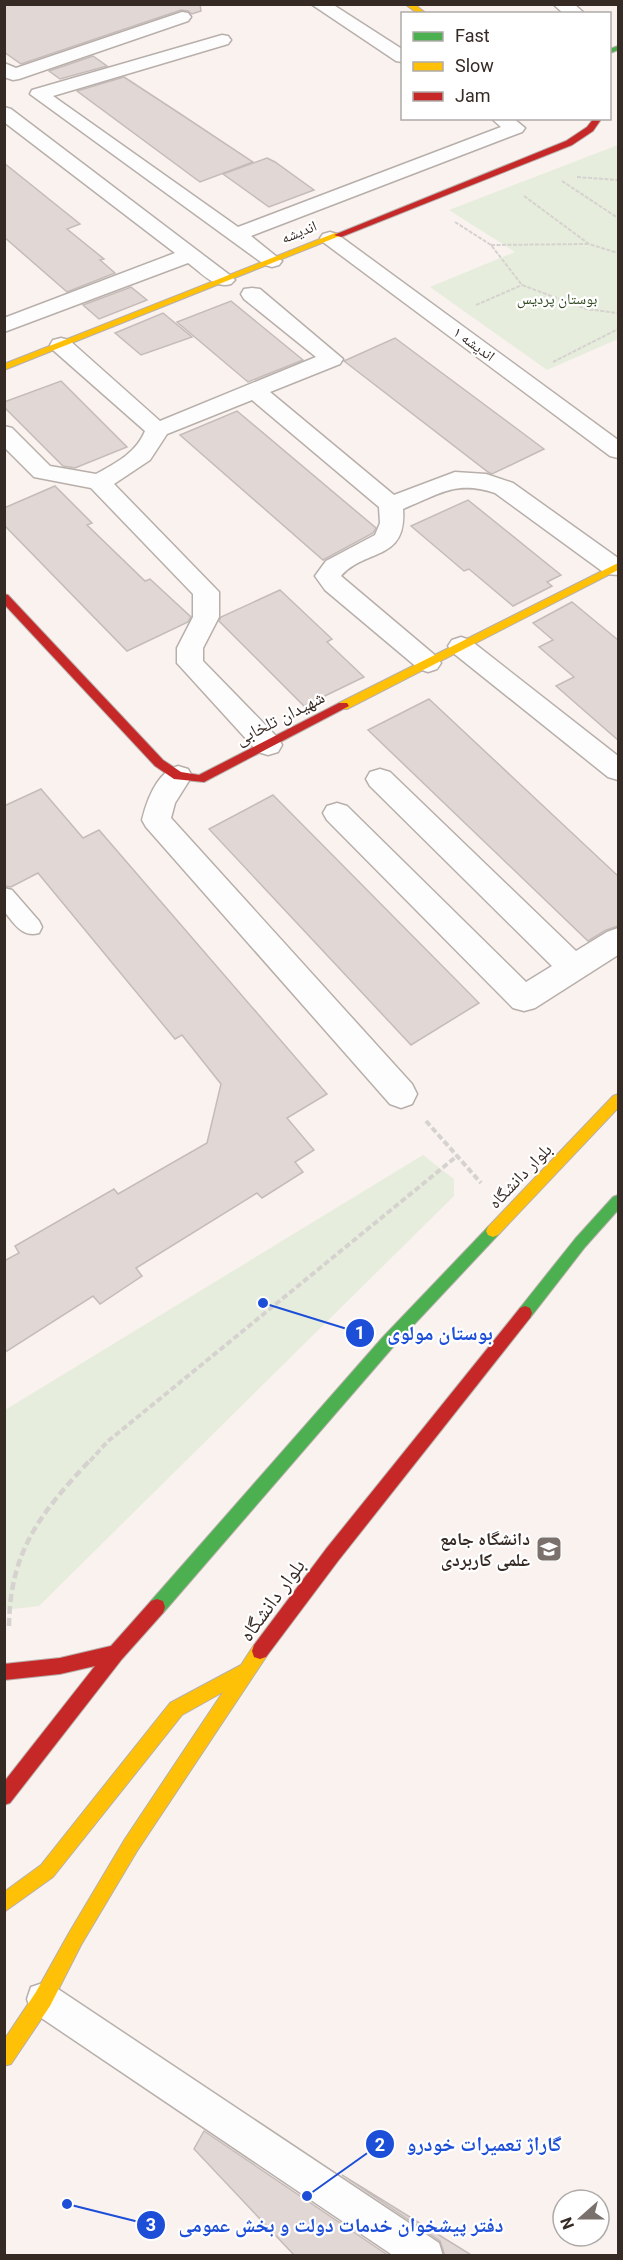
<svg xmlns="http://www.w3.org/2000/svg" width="623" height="2260" font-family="Roboto,'Noto Naskh Arabic',sans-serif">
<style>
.green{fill:#e7eddd}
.building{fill:#e1d8d5;stroke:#c5bcb9;stroke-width:1.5}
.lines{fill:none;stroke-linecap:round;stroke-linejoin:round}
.lane-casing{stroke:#b8afab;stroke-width:3}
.street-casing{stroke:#b8afab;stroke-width:3}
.fast-casing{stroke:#b8afab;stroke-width:2}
.slow-casing{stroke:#b8afab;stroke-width:2}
.jam-casing{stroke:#b8afab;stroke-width:2}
.path-far2{stroke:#d5d2cf;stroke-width:2;stroke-dasharray:4 1.5;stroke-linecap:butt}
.path-far1{stroke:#d5d2cf;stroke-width:4;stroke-dasharray:6 3;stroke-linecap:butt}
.path{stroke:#d5d2cf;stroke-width:4.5;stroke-dasharray:8 4;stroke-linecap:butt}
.lane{fill:#fefdfd;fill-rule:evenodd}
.street{fill:#fefdfd;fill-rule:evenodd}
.fast{fill:#4caf50;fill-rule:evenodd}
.slow{fill:#ffc107;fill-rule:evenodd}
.jam{fill:#c62828;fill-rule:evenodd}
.labels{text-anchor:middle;stroke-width:4.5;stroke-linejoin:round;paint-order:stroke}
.far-street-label{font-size:15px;fill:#362a25;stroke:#fff}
.far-park-label{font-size:15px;fill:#2e461d;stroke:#fff}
.street-label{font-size:18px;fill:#362a25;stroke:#fff}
.poi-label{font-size:18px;font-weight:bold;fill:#362a25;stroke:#fff;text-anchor:end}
.near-street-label{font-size:21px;fill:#362a25;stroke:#fff}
.leader{fill:none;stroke:#1d4ed8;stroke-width:2}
.callout-dot{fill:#1d4ed8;stroke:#fff;stroke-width:2}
.mark-label{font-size:18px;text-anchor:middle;font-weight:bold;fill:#fff}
.callout-label{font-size:20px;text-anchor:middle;font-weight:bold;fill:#1d4ed8;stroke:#fff;stroke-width:4.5;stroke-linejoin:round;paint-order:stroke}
</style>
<rect width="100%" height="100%" fill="#f9f2ef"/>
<g class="green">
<polygon points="618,145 618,339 547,370 430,287 515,252 449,210"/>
<polygon points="423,1155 454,1179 454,1196 39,1606 5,1610 5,1410"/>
</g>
<g class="building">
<polygon points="4,4 200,4 201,11 192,14 188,11 181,10 21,64 4,52"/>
<polygon points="93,56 107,66 60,79 49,71"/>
<polygon points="124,77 179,113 253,162 200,182 77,91"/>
<polygon points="267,158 275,162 314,190 269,207 223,174"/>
<polygon points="4,163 80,224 67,229 104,259 100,260 115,273 67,292 4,237"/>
<polygon points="131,287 147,300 99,319 83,305"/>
<polygon points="231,301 303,360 248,382 177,322"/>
<polygon points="163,313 192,337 141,355 115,333"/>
<polygon points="395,338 544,449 492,474 488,472 344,361"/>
<polygon points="61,381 127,447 75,468 63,466 4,407 4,402"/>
<polygon points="237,411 376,528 373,533 323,560 180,435"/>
<polygon points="55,486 92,523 87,525 145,581 150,579 191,617 188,622 127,651 4,525 4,508"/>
<polygon points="468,500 561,575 547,582 552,586 513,606 469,569 464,571 411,526"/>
<polygon points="280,590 332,639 327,642 364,677 304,706 219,621 221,617"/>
<polygon points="572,602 618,640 618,740 556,686 574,677 539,647 553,640 533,623"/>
<polygon points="429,699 618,876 618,926 606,930 588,941 368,730"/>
<polygon points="41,789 83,838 99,830 327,1094 287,1118 314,1150 295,1162 303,1172 262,1198 257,1193 136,1268 142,1276 100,1304 93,1296 4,1353 4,1261 19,1253 15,1246 114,1189 118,1194 207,1143 221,1084 182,1035 175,1039 38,873 11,887 4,886 4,806"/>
<polygon points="273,795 479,1003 411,1045 209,829"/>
<polygon points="204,2131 389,2256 295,2256 194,2149"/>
<polygon points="342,2175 473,2256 445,2256 440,2241"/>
</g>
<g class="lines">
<g class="lane-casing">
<g id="lane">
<path d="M4 888 12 890 39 921 42 927 39 933C22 938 14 923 4 911Z"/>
<polygon points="43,1983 55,1987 439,2243 443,2256 394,2256 31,2011 27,1999 31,1987"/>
</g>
</g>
<g class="street-casing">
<g id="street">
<polygon points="311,4 332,4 402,49 402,62 396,61"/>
<polygon points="553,4 574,4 583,12 564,14"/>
<polygon points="182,12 188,13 191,17 188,21 19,79 13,80 4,77 4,63 16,68"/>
<polygon points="222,35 228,36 231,40 228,44 53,96 238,227 501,127 491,118 513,118 525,128 522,132 251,236 282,261 279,265 272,267 265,265 30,94 32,90"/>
<path d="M4 107 11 109 231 276 235 280 231 284C214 289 201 272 188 263L4 332V318L175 253 4 122Z"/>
<polygon points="330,232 337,234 618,440 618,458 610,456 323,242 320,238 323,234"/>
<path d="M252 288 260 289 343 359 340 364 270 392 394 495 455 472 486 474 513 483 618 558V575L606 574 495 493C456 480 440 494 403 509 407 562 365 548 341 576L437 657 441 663 437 669 428 672 419 669 325 590 315 576 326 561 375 535 380 523 379 507 252 400 167 434 150 460 114 484 219 592V617L203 648V661L278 738 282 745 278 752 268 755 258 752 177 663V648L193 617V594L91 488 34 477 4 447V426L12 428 50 466 96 474C116 463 136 453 145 431L53 350 50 345 53 340 61 338 69 340 160 421 316 357 244 299 241 294 244 289Z"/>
<polygon points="461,637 470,640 618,756 618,780 608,777 452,652 448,646 452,640"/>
<path d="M178 766 188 769 192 776 175 803 171 818 412 1084 417 1094 412 1104 401 1108 390 1104 146 827 142 820C147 800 157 772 178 766Z"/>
<polygon points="380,769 390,772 576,951 607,932 618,928 618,955 535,1008 524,1011 513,1008 327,820 323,813 327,806 337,803 347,806 526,982 552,966 370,786 366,779 370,772"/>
</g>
</g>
<g class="fast-casing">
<g id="fast">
<polygon points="618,46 618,50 610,53 610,49"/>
<polygon points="618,1195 618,1210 585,1247 530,1318 525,1320 520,1318 518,1313 520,1308 575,1239 613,1197"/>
<polygon points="493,1225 498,1227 500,1231 498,1235 393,1347 163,1613 157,1615 151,1613 149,1607 151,1601 383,1337 488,1227"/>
</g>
</g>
<g class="slow-casing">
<g id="slow">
<polygon points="405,4 414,4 427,14 418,14"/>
<polygon points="335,233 342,235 4,370 4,364"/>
<polygon points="618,563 618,570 347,709 339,709 337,706 339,703"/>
<polygon points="618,1094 618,1108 498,1235 493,1237 488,1235 486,1231 488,1227 613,1096"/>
<polygon points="260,1643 266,1645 268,1651 266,1657 137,1851 81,1945 50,2006 11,2064 4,2066 4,2040 36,1992 69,1933 125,1839 223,1692 182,1715 53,1877 4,1912 4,1892 41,1865 170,1703 241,1665 254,1645"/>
</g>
</g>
<g class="jam-casing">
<g id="jam">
<polygon points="594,118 602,118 593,131 572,145 341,237 334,235 566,141 587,127"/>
<polygon points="4,594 8,595 163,760 181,772 199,775 339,703 347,703 349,706 204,782 174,779 155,766 4,604"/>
<polygon points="525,1306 530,1308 532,1313 530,1318 338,1561 266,1657 260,1659 254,1657 252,1651 254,1645 326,1549 520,1308"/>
<polygon points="157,1599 163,1601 165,1607 163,1613 122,1659 10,1803 4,1805 4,1782 95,1666 60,1674 4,1680 4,1664 60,1658 111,1646 151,1601"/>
</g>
</g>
<g class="path-far2">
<polyline points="577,177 618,180"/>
<polyline points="562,181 618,218"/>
<polyline points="524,196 589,244 618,253"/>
<polyline points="455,222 491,245 522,285 586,309 618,313"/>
<polyline points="491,245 589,244"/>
<polyline points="476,305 522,285"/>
<polyline points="553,362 618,329"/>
</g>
<g class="path-far1">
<polyline points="426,1121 481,1183"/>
<polyline points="90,1461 107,1442 457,1156"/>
</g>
<path class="path" d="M9 1626C10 1550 41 1513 91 1459"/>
<use href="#lane" class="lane"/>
<use href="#street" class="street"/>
<use href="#fast" class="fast"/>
<use href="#slow" class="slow"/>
<use href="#jam" class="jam"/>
</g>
<defs>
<g id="university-square" transform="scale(1.35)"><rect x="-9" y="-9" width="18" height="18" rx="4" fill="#7a706c" stroke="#fff"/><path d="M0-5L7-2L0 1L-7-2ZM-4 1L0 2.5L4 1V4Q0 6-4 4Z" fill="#fff"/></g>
</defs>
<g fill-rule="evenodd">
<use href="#university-square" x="549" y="1549"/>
</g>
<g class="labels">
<g class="far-street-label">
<text transform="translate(299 232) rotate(-22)" y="5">انديشه</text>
<text transform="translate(474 344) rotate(36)" y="5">اندیشه ۱</text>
</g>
<g class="far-park-label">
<text x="557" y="304">بوستان پردیس</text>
</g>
<g class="street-label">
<text transform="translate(280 718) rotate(-27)" y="6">شهیدان تلخابی</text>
<text transform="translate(520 1176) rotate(-46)" y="6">بلوار دانشگاه</text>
</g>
<g class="poi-label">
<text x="530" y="1545">دانشگاه جامع<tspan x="530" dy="21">علمی کاربردی</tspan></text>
</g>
<g class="near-street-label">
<text transform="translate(272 1600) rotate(-54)" y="7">بلوار دانشگاه</text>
</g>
</g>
<path class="leader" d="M263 1303L360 1333M307 2196L380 2144M67 2204L151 2225"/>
<g class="callout-dot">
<circle cx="263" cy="1303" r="6"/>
<circle cx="307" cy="2196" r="6"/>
<circle cx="67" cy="2204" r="6"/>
<circle cx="360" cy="1333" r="15"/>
<circle cx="380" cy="2144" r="15"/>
<circle cx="151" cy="2225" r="15"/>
</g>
<g class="mark-label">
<text x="360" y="1339">1</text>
<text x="380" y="2151">2</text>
<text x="151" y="2231">3</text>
</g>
<g class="callout-label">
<text x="440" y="1340">بوستان مولوی</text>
<text x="484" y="2151">گاراژ تعمیرات خودرو</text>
<text x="341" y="2232">دفتر پیشخوان خدمات دولت و بخش عمومی</text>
</g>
<rect width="623" height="2260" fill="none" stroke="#362a25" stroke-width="12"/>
<rect x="401" y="12" width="210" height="108" fill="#ffffff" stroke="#afaaa8" stroke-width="1.5"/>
<rect x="413" y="32" width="30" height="9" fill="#4caf50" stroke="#afaaa8" stroke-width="1.5"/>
<text x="455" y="42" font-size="18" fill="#362a25">Fast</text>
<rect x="413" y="62" width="30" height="9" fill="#ffc107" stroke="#afaaa8" stroke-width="1.5"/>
<text x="455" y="72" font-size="18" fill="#362a25">Slow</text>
<rect x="413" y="92" width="30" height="9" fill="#c62828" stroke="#afaaa8" stroke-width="1.5"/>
<text x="455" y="102" font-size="18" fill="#362a25">Jam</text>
<g transform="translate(581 2218) rotate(249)"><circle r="28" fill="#ffffff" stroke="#afaaa8" stroke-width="1.5"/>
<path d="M0-4.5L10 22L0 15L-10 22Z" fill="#7a706c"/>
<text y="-9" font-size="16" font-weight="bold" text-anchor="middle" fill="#362a25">N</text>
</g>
</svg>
